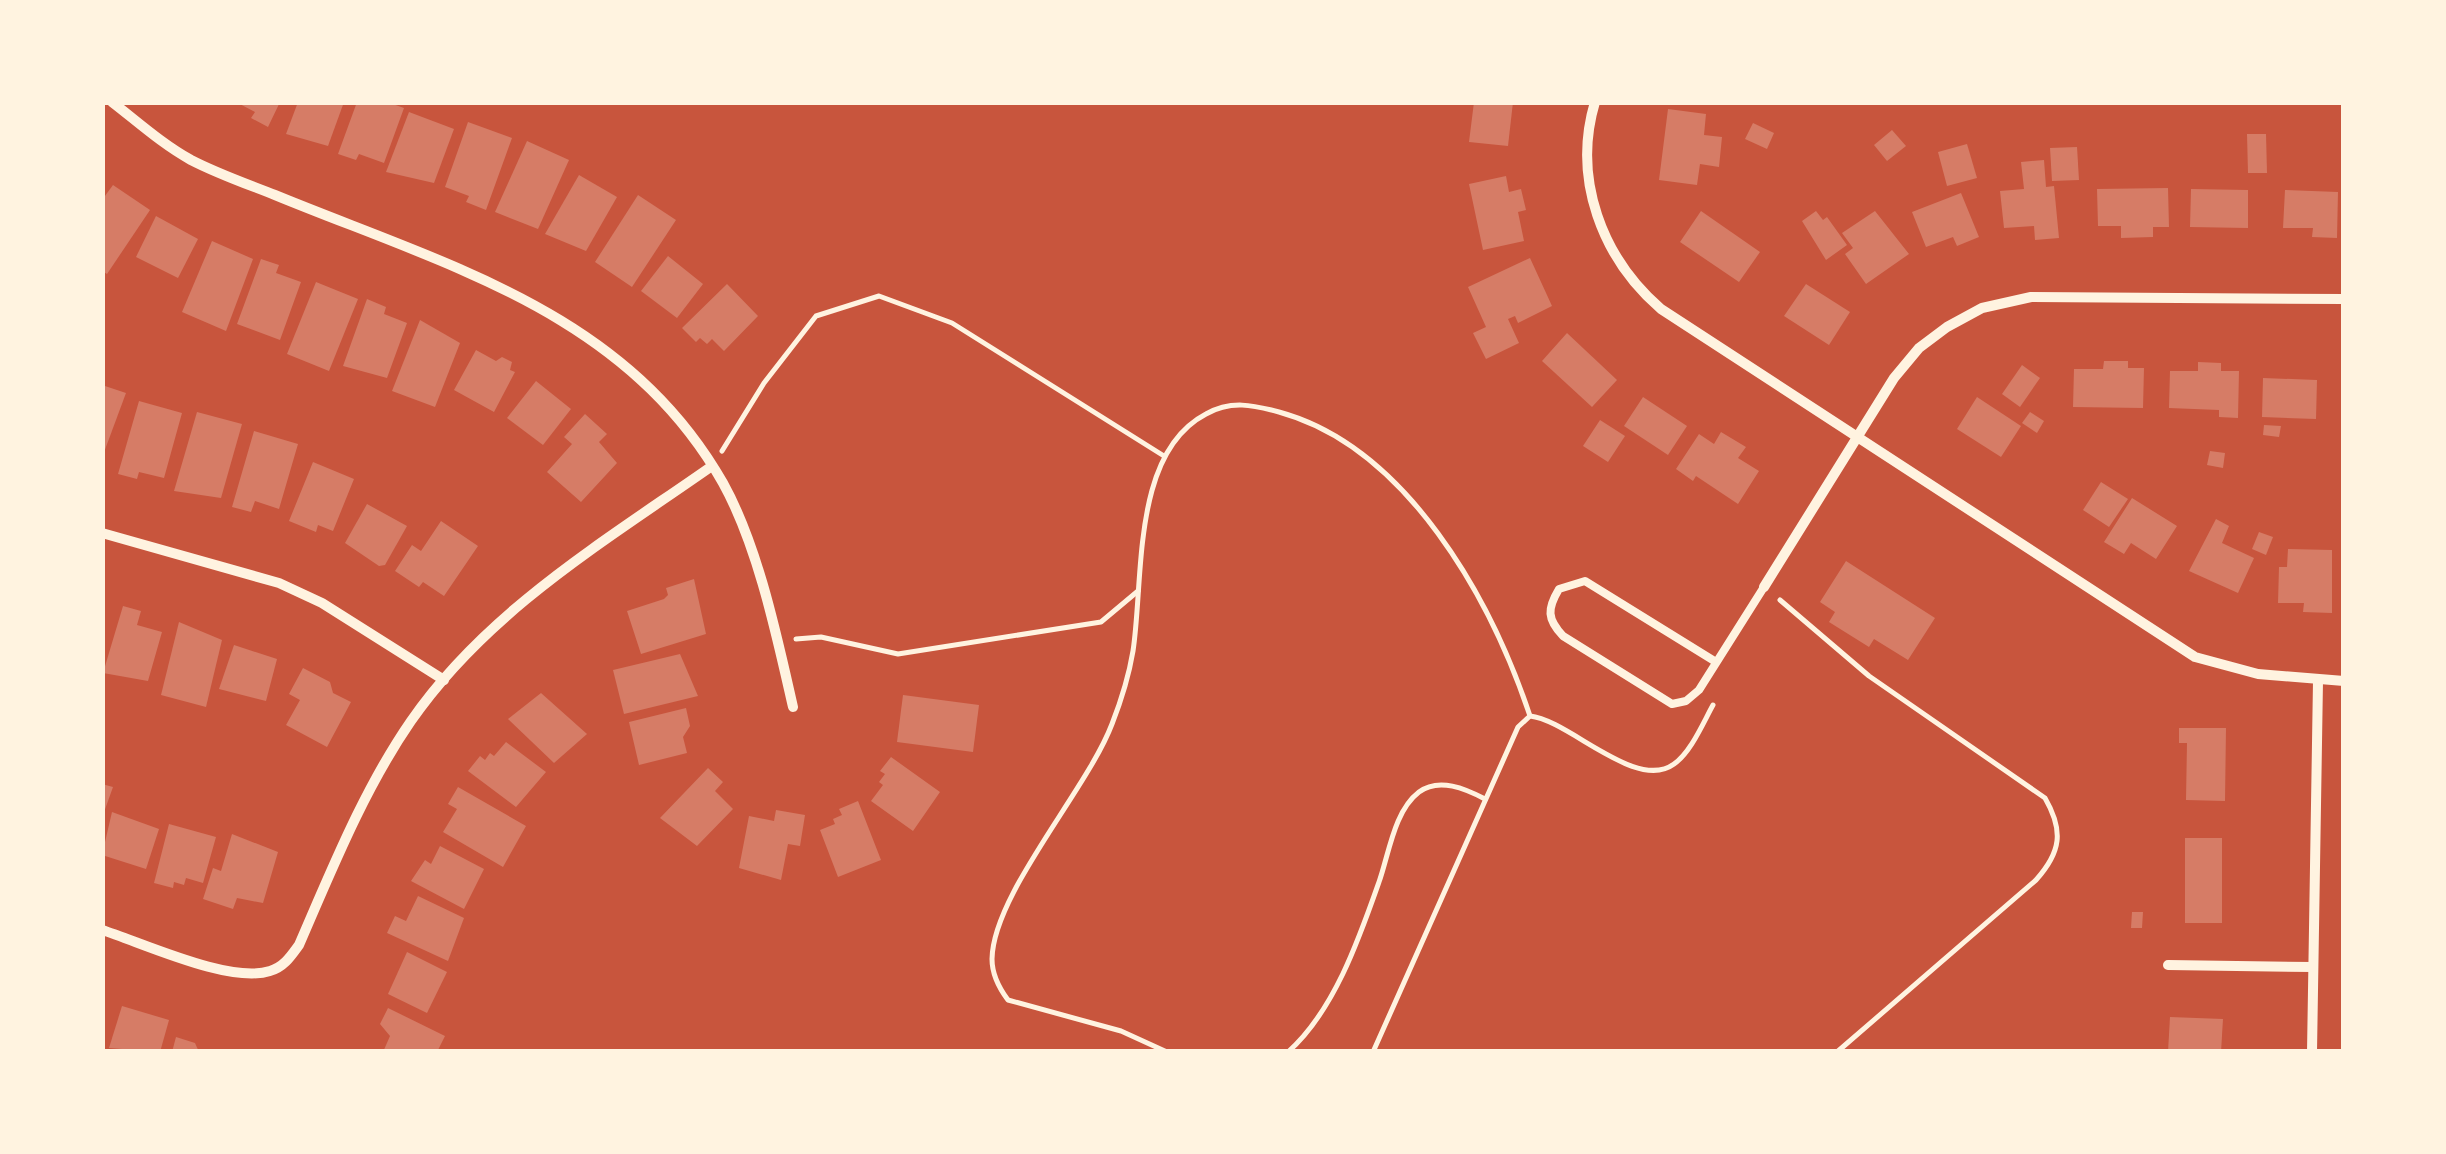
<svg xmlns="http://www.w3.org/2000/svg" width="2446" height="1154" font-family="Karla,sans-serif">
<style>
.building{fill:#d67c66}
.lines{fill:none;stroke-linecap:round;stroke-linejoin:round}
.path{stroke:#fff3e0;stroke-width:5}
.service{stroke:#fff3e0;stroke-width:8}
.minor{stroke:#fff3e0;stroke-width:10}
</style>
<rect width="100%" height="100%" fill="#c8553d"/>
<g class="building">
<polygon points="236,102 280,102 268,127 251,118 255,112"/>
<polygon points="298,102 344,102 328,146 286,134"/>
<polygon points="357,102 387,102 404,108 384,163 359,154 356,160 338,154"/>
<polygon points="1474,102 1513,102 1508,146 1469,142"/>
<polygon points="1668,109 1706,114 1704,135 1722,137 1719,167 1700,164 1697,185 1659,180"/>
<polygon points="409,112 454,129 434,183 386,172"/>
<polygon points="468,122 512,138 486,210 466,202 469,196 445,187"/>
<polygon points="1753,123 1774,133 1767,149 1745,139"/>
<polygon points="1892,130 1906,146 1887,161 1874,145"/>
<polygon points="2247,134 2266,134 2267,173 2248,173"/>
<polygon points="527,141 569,160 538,229 495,212"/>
<polygon points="1967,144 1977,178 1947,186 1938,152"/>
<polygon points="2077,147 2079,180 2052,181 2050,148"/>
<polygon points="2044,160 2046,187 2054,186 2059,238 2035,240 2034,226 2004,228 2000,191 2024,189 2021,162"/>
<polygon points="579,175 617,197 586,251 545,234"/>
<polygon points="1506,176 1509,192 1521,189 1526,210 1518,212 1524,241 1483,250 1469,184"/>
<polygon points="113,185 150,210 107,274 102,271 102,200"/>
<polygon points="2168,188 2169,227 2153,227 2153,237 2121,238 2121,226 2098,226 2097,189"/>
<polygon points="2191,189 2248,190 2248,228 2190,227"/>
<polygon points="2285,190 2338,192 2337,238 2312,237 2313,228 2283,228"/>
<polygon points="1961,193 1979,237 1957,246 1953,237 1926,247 1912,212"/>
<polygon points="638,195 676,220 632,287 595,262"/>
<polygon points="1701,211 1760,252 1739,282 1680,242"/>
<polygon points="1816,211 1823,220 1827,217 1847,245 1826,260 1802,221"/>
<polygon points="1875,211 1909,254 1866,284 1845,254 1853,248 1842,233"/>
<polygon points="156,216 198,239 178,278 136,257"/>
<polygon points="212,241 253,259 226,331 182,312"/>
<polygon points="668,256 703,284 677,318 641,291"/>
<polygon points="1530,258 1552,306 1518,323 1515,316 1508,319 1519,343 1486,359 1473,333 1486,327 1468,287"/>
<polygon points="261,259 279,265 276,273 301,282 280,340 237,324"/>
<polygon points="316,282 358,299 329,371 287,354"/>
<polygon points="727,284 758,316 724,351 712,339 707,344 700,338 696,342 682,328"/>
<polygon points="1806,284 1850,312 1829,345 1784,316"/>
<polygon points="367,299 386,307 384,314 407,323 387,378 343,366"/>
<polygon points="420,320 460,343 435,407 392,391"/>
<polygon points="1567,333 1617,380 1592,407 1542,361"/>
<polygon points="476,350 496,361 502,357 512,362 510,370 515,372 494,412 454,390"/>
<polygon points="2104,361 2128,361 2128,368 2144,368 2143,408 2073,407 2074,369 2103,369"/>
<polygon points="2198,362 2221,363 2221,371 2239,371 2238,418 2219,417 2219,410 2169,408 2170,371 2198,371"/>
<polygon points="2022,365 2040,378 2020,407 2002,394"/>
<polygon points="2263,378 2317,380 2316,419 2262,417"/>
<polygon points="536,381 571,409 543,445 507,418"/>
<polygon points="102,385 126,393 103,455 102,455"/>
<polygon points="1643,397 1687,426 1668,455 1624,426"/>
<polygon points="1977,397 2021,426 2001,457 1957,429"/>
<polygon points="139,401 182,413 164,478 139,472 137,479 118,474"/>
<polygon points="197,412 242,424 221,498 174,491"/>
<polygon points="2030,412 2044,421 2037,433 2022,423"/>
<polygon points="585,414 607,434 599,442 617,463 581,502 547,472 572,444 564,437"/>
<polygon points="1600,420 1625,436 1608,462 1583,446"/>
<polygon points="2264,425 2281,426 2279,437 2263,435"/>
<polygon points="254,431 298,444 279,509 255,501 251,512 232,507"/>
<polygon points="1721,432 1746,447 1738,458 1759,471 1738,504 1696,476 1693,481 1676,469 1699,434 1714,444"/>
<polygon points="2210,451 2225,453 2223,468 2207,465"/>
<polygon points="313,462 354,479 333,531 318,525 316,532 289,521"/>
<polygon points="2101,482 2128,499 2109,527 2083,510"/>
<polygon points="2132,498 2177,526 2156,559 2131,543 2124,554 2104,542"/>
<polygon points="367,504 407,526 385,565 379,566 345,543"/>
<polygon points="2216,519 2229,526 2222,543 2254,558 2238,593 2189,571"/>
<polygon points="441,521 478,546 444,596 423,582 419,587 395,571 412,545 421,551"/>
<polygon points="2259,532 2273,537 2266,555 2252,549"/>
<polygon points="2288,549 2332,550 2332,613 2303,612 2304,603 2278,603 2279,567 2287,567"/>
<polygon points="1846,561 1935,618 1908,660 1874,639 1869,647 1829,622 1835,612 1820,602"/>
<polygon points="694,579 706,634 641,654 627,611 664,599 668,595 666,588"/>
<polygon points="123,606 141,611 137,625 162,632 148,681 103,673"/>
<polygon points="179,622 222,640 206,707 161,695"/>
<polygon points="234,645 277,659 266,701 219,689"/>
<polygon points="680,654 698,696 624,714 613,670"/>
<polygon points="303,668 330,682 333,693 351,702 327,747 286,725 300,700 289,694"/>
<polygon points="541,693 587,734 554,763 508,719"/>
<polygon points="903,695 979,705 973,752 897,742"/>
<polygon points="686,708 690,726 683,737 687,753 639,765 629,722"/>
<polygon points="2179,728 2226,728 2225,801 2186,800 2187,743 2179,743"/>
<polygon points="506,742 546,772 516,807 468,771 480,756 485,760 490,753 494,756"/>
<polygon points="891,757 940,792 913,831 871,801 883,785 879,782 885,774 880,771"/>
<polygon points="708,768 723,782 715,791 733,809 697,846 660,818"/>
<polygon points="102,784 113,787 103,815 102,814"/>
<polygon points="458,787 526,826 503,867 443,832 457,809 448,804"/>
<polygon points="858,801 881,860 838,877 820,830 835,824 833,819 842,815 839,809"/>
<polygon points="776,810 805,815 800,846 788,844 781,880 739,868 749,816 774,821"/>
<polygon points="112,812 159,829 146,869 102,855"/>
<polygon points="169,824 216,837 203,883 186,878 184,885 174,882 173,888 154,883"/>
<polygon points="232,834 278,852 263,903 237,898 233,909 203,899 213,868 221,871"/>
<rect x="2185" y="838" width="37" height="85"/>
<polygon points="440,846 484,869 464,909 411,881 425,860 431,864"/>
<polygon points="418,896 464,918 448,961 387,933 395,916 406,921"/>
<polygon points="2132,912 2143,912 2142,928 2131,928"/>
<polygon points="407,952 447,972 427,1013 388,994"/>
<polygon points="122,1006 169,1020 160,1052 109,1048"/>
<polygon points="388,1008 445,1036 437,1052 383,1052 390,1036 380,1024"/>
<polygon points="2170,1017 2223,1019 2221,1052 2168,1052"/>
<polygon points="176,1037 195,1043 199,1052 172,1052"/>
</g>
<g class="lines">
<g class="path">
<polyline points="722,451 764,383 816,316 879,296 952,323 1164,456"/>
<path d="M1780 600 1869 676 2045 798C2064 831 2061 852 2036 880L1837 1052"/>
<polyline points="796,639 821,637 898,654 1101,622 1138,591"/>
<path d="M1167 1052 1121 1031 1008 1000C999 988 992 975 992 959 993 894 1087 790 1112 724 1121 701 1129 675 1133 651 1144 580 1131 453 1206 414 1231 400 1253 405 1279 412 1407 447 1491 599 1530 716"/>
<path d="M1288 1052C1334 1011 1359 939 1379 882 1389 854 1394 811 1419 792 1439 777 1466 789 1485 799"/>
<path d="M1373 1052 1518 727 1530 716C1569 720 1636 792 1674 764 1691 752 1703 723 1713 705"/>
</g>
<path class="service" d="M1716 662 1585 581 1559 589C1547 609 1547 619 1563 636L1672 704 1686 701 1699 690 1764 587"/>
<g class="minor">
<path d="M112 102C138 122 162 144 191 160 218 174 247 184 275 195 445 265 625 311 723 483 758 546 777 637 793 707"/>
<path d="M1595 102C1572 179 1602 258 1661 309L2195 657 2258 674 2344 681"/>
<polyline points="102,533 279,583 322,603 444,680"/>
<polyline points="1764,587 1894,378 1919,348 1947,327 1982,308 2031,297 2344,299"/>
<path d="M102 930C143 943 230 984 270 971 284 967 291 956 299 945 332 869 364 789 411 721 487 611 605 541 712 466"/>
<polyline points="2168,965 2313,967"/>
<polyline points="2312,1052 2318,681"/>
</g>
</g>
<rect width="2446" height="1154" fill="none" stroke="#fff3e0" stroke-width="210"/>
</svg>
